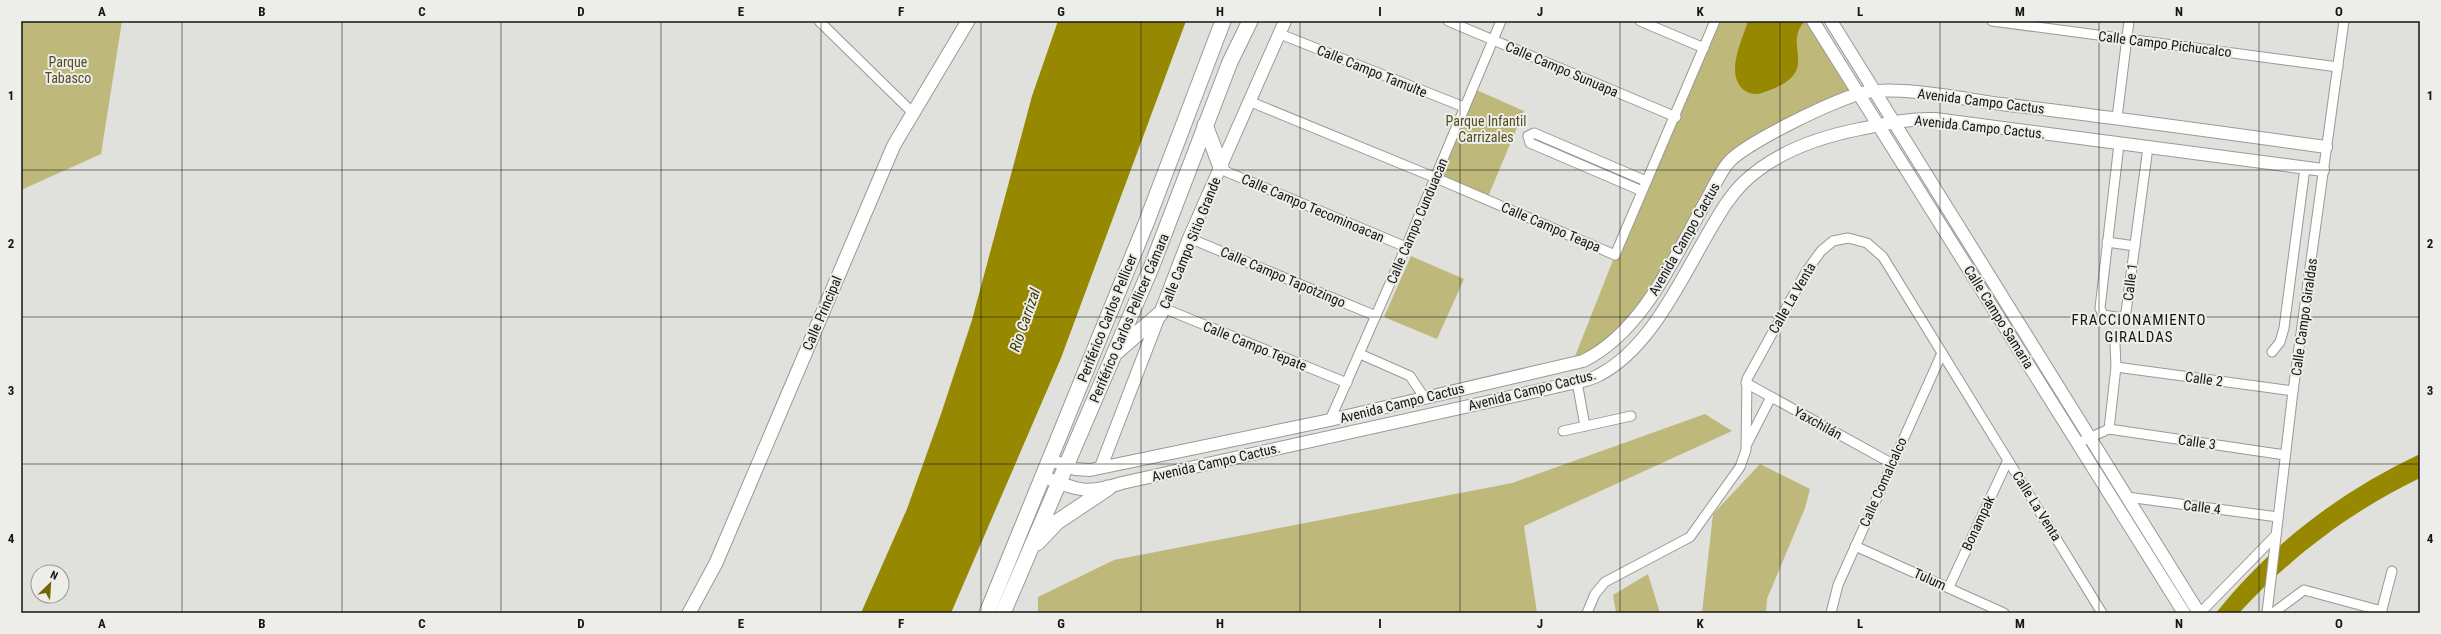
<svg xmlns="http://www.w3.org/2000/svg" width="2441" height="634" font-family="'Roboto Condensed',sans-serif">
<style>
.green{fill:#bfb87b}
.water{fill:#968801}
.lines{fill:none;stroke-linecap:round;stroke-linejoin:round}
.minor-casing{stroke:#9a9995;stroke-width:11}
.tertiary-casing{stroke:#9a9995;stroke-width:14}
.secondary-casing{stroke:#9a9995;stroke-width:15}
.primary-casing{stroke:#9a9995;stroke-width:17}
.minor{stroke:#fff;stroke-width:9}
.tertiary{stroke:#fff;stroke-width:12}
.secondary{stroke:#fff;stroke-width:13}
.primary{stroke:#fff;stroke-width:15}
.grid{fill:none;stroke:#151514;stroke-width:1;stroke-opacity:0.55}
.labels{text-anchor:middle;stroke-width:4;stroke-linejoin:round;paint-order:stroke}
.street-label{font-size:14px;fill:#151514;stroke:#edede9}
.park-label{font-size:14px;fill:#524d20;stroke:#edede9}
.water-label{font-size:15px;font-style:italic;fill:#3c3607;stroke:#edede9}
.neighbourhood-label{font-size:15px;letter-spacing:1px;fill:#151514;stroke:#edede9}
.neatline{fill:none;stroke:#151514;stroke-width:1.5}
.grid-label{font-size:13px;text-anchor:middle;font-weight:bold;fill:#151514}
</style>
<rect width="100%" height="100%" fill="#e0e0dc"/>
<g class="green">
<polygon points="21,21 122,21 101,154 21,190"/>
<polygon points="1715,21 1814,21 1860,94 1741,150 1637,318 1572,364 1615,255"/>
<polygon points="1472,88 1524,111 1487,199 1436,178"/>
<polygon points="1411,256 1464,279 1437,339 1384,317"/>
<polygon points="1705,414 1732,431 1524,526 1537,613 1038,613 1038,597 1114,560 1512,483"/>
<polygon points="1760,464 1810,489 1805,508 1767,599 1766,613 1702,613 1713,514"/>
<polygon points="1648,574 1660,613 1616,613 1613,595"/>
</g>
<g class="water">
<polygon points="1058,21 1186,21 1061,358 951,613 861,613 907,509 941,414 972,320 1032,96"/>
<path d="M1748 21H1805C1780 47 1826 72 1762 93 1754 96 1744 92 1740 86 1727 69 1743 38 1748 21Z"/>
<path d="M2420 454V478C2351 511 2291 557 2239 613H2216C2272 543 2340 492 2420 454Z"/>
</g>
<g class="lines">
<g class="minor-casing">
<g id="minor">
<polyline points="819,21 914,114"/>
<polyline points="1448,21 1676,117"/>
<polyline points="1640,21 1704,48"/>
<polyline points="1992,21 2338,67"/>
<polyline points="1280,34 1464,107"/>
<polyline points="1251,102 1436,178 1615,255 1715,21"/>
<polyline points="2117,118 2129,21"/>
<polyline points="2119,144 2100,308 2103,315 2123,318 2126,312 2148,147"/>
<polyline points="1220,169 1406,247"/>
<polyline points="1642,191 1530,143 1528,136 1534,133 1646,181"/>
<polyline points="1189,238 1376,316"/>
<polyline points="2107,242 2135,246"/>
<polyline points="1163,308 1347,383"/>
<polyline points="2272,352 2280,342 2284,328 2305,168"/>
<polyline points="1360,354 1410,376 1424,397"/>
<polyline points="2116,367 2293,391"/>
<polyline points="1577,382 1585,426"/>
<polyline points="1746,383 1891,463"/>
<polyline points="1330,420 1406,247 1501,21"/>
<polyline points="2109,429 2116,367 2115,344"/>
<polyline points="1563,431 1631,416"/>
<polyline points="2078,443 2109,429 2285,455"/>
<polyline points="1747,444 1771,397"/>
<polyline points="2127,497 2278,517"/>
<polyline points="1855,546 2004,613"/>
<polyline points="1949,587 2008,460"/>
<polyline points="1587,613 1595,594 1605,582 1690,537 1740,467 1746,450 1747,379 1806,272 1821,251 1833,241 1848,238 1867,243 1883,257 2102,613"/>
<polyline points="1831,613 1838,585 1942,353"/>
<polyline points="2200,613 2276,535"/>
<polyline points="2267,613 2293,391 2344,21"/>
<polyline points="2273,613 2304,590 2382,611"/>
<polyline points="2381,613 2392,571"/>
</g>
</g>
<g class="tertiary-casing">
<g id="tertiary">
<polyline points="1813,21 2184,613"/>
<polyline points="1831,21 2199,613"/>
<path d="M1051 460 1075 469 1090 470 1330 420 1583 361C1643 332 1675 256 1706 201 1713 188 1719 174 1728 163 1743 144 1841 96 1867 92 1903 86 1963 99 2001 104 2110 117 2218 132 2326 147"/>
<polyline points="1101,467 1189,238 1285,21"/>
<path d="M1044 477C1078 490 1086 495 1122 483L1568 384C1578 382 1590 380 1599 375 1651 348 1681 279 1710 230 1720 213 1729 197 1743 183 1774 153 1819 137 1860 129 1885 124 1909 118 1935 119L2323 170"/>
</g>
</g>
<g class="secondary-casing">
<polyline id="secondary" points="689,613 716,563 894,145 968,21"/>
</g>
<g class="primary-casing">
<g id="primary">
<polyline points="1205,125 1221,167"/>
<polyline points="1116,352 1160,314"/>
<polyline points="1037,543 1057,522 1108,488"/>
<polyline points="987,613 1145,226 1223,21"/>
<polyline points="1003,613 1151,268 1230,62 1250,21"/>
</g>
</g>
<use href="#minor" class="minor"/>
<use href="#tertiary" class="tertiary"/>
<use href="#secondary" class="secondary"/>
<use href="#primary" class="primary"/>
</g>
<path class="grid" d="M182 21V613M342 21V613M501 21V613M661 21V613M821 21V613M981 21V613M1141 21V613M1300 21V613M1460 21V613M1620 21V613M1780 21V613M1940 21V613M2099 21V613M2259 21V613M21 170H2420M21 317H2420M21 464H2420"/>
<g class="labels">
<g class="street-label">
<text transform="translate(2165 44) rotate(7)" y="5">Calle Campo Pichucalco</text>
<text transform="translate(1562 69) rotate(23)" y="5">Calle Campo Sunuapa</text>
<text transform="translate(1372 71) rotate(22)" y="5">Calle Campo Tamulte</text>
<text transform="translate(1981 101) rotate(7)" y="5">Avenida Campo Cactus</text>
<text transform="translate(1980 127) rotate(6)" y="5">Avenida Campo Cactus.</text>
<text transform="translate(1313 208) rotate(23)" y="5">Calle Campo Tecominoacan</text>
<text transform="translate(1417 221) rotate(-67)" y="5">Calle Campo Cunduacan</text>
<text transform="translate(1551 227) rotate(23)" y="5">Calle Campo Teapa</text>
<text transform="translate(1684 239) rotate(-60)" y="5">Avenida Campo Cactus</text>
<text transform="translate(1190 243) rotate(-68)" y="5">Calle Campo Sitio Grande</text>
<text transform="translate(1283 277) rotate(23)" y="5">Calle Campo Tapotzingo</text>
<text transform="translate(2130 282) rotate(-83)" y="5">Calle 1</text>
<text transform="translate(1792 298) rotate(-60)" y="5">Calle La Venta</text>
<text transform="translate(822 313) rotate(-67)" y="5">Calle Principal</text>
<text transform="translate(1999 317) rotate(58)" y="5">Calle Campo Samaria</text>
<text transform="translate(2304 317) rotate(-82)" y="5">Calle Campo Giraldas</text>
<text transform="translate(1107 318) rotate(-68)" y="5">Periférico Carlos Pellicer</text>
<text transform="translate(1129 318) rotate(-67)" y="5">Periférico Carlos Pellicer Cámara</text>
<text transform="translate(1255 346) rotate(22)" y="5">Calle Campo Tepate</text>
<text transform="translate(2204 379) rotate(8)" y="5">Calle 2</text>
<text transform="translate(1532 390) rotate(-14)" y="5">Avenida Campo Cactus.</text>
<text transform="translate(1402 403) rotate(-14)" y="5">Avenida Campo Cactus</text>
<text transform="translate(1818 423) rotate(29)" y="5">Yaxchilán</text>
<text transform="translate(2197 442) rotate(8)" y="5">Calle 3</text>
<text transform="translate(1216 462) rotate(-13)" y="5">Avenida Campo Cactus.</text>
<text transform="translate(1883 482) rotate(-66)" y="5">Calle Comalcalco</text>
<text transform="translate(2037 506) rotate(58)" y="5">Calle La Venta</text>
<text transform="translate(2202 507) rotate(7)" y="5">Calle 4</text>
<text transform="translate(1978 523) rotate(-65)" y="5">Bonampak</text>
<text transform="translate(1930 579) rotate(24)" y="5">Tulum</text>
</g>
<g class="park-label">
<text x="68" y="67">Parque<tspan x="68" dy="16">Tabasco</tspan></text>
<text x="1486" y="126">Parque Infantil<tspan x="1486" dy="16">Carrizales</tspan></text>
</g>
<g class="water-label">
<text transform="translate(1025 320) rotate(-71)" y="5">Rio Carrizal</text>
</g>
<g class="neighbourhood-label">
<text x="2139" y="325">FRACCIONAMIENTO<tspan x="2139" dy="17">GIRALDAS</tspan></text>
</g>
</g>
<rect width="2441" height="634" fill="none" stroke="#edede9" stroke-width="44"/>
<g transform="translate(50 584) rotate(25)"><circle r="19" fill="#edede9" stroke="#979794"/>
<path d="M0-3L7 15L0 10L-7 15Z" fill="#736800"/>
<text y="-6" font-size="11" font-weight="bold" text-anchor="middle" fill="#151514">N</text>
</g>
<rect x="22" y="22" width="2397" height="590" class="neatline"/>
<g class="grid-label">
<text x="102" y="16">A</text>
<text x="262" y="16">B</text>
<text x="422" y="16">C</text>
<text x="581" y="16">D</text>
<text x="741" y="16">E</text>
<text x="901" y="16">F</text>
<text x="1061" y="16">G</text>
<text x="1220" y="16">H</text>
<text x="1380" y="16">I</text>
<text x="1540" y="16">J</text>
<text x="1700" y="16">K</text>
<text x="1860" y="16">L</text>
<text x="2020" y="16">M</text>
<text x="2179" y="16">N</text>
<text x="2339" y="16">O</text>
<text x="11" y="100">1</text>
<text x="2430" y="100">1</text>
<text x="11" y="248">2</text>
<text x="2430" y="248">2</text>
<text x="11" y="395">3</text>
<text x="2430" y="395">3</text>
<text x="11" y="543">4</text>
<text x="2430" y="543">4</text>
<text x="102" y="628">A</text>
<text x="262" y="628">B</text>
<text x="422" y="628">C</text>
<text x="581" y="628">D</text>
<text x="741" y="628">E</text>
<text x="901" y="628">F</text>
<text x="1061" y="628">G</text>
<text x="1220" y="628">H</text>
<text x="1380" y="628">I</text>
<text x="1540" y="628">J</text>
<text x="1700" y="628">K</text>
<text x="1860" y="628">L</text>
<text x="2020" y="628">M</text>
<text x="2179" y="628">N</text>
<text x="2339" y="628">O</text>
</g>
</svg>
